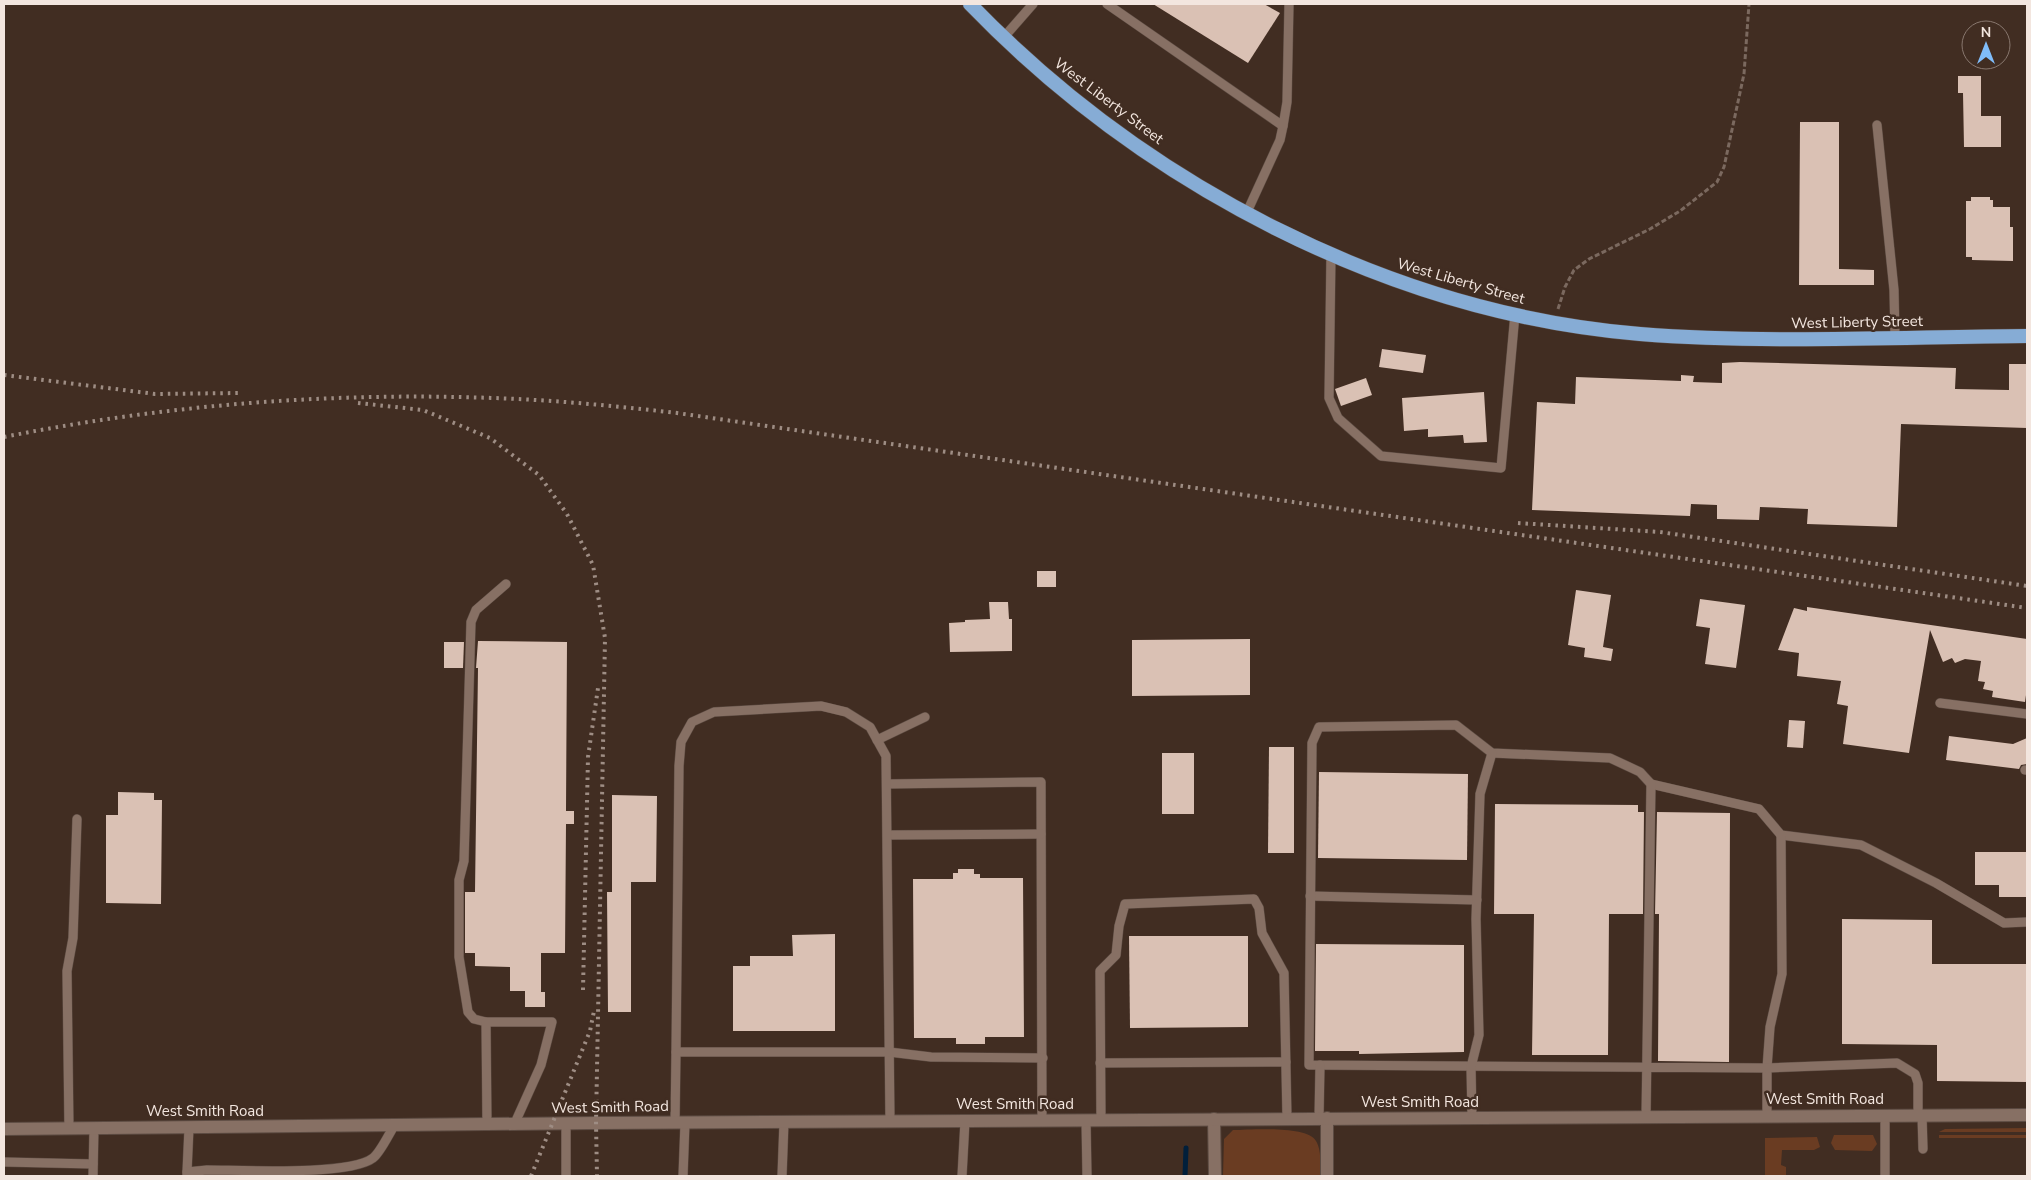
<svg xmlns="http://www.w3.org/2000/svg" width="2031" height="1180" font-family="'Nunito Sans',sans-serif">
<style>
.green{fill:#6a3c22}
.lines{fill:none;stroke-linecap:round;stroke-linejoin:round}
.stream{stroke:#011f3b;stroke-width:5}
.building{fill:#dac1b4}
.service-casing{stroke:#5c4b42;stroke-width:10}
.minor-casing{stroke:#5c4b42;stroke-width:14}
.tertiary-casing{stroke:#5c4b42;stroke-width:14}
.trunk-casing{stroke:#5c4b42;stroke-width:15}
.path{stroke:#7b695f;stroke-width:3;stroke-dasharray:5 2.5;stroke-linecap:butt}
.service{stroke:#877064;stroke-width:9}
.minor{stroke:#877064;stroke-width:12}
.tertiary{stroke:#877064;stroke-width:12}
.trunk{stroke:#86acd5;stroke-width:14}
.rail{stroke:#9e8d84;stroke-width:4;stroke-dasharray:2.5 5;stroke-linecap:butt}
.labels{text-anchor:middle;stroke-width:5;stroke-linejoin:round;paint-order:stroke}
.street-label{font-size:15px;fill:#f3e6df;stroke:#412d22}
</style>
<rect width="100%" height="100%" fill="#412d22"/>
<g class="green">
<polygon points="2027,1128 2027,1132 1939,1132 1945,1129"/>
<path d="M1233 1130C1251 1130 1307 1125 1316 1141 1322 1151 1320 1165 1320 1176H1223L1224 1139Z"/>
<polygon points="1834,1135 1873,1135 1877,1144 1872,1151 1835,1150 1831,1143"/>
<rect x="1939" y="1135" width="88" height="3"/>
<polygon points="1817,1137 1820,1147 1814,1150 1782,1150 1781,1165 1786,1167 1786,1176 1765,1176 1765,1138"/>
</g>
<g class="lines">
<polyline class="stream" points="1185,1176 1186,1148"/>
</g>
<g class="building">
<polygon points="1153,4 1264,4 1280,13 1248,63"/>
<polygon points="1958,76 1981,76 1981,116 2001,116 2001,147 1964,147 1963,93 1958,93"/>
<polygon points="1800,122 1839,122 1839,269 1874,270 1874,285 1799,285"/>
<polygon points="1971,197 1990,197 1990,200 1993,200 1993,207 2010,207 2010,227 2013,227 2013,261 1972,260 1972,257 1966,257 1966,201 1971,201"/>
<polygon points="1382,349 1426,355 1423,373 1379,367"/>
<polygon points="1740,362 1956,368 1955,389 2009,390 2009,364 2027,364 2027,428 1901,424 1897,527 1807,524 1808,509 1760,507 1759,520 1717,519 1717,505 1691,504 1690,516 1532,510 1537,402 1575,404 1576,377 1681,381 1681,375 1694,376 1693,382 1722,383 1722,363"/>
<polygon points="1366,378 1372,395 1341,406 1335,389"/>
<polygon points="1484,392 1487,442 1464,443 1463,435 1428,437 1428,429 1404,431 1402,398"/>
<rect x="1037" y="571" width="19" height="16"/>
<polygon points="1576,590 1611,595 1603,647 1613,649 1611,661 1584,657 1585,648 1568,645"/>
<polygon points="1700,599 1745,605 1736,668 1705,664 1710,628 1696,626"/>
<polygon points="989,602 1008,602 1009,619 1012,619 1012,651 950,652 949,623 965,622 965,620 990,619"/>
<polygon points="1807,607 2027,639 2027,688 2025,702 1992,697 1993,691 1983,689 1985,682 1978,681 1981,661 1965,659 1955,663 1952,658 1943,662 1930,630 1909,753 1843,744 1848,706 1837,704 1841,681 1797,676 1799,653 1778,650 1794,608 1807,611"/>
<polygon points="1250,639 1250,695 1132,696 1132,640"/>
<polygon points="478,641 567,642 566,811 574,811 574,824 566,824 565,953 541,953 541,992 545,992 545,1007 525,1007 525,991 510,991 510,967 475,966 475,953 465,953 465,892 475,892 478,668 476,668"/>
<polygon points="444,642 464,642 463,668 444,668"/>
<polygon points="1789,720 1805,721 1803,748 1787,747"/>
<polygon points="1949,736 2013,744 2027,738 2027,764 2021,765 2019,769 1946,760"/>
<polygon points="1269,747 1294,747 1294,853 1268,853"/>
<rect x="1162" y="753" width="32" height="61"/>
<polygon points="1319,772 1468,774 1467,860 1318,858"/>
<polygon points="118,792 154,793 154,800 162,800 161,904 106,903 106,815 118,815"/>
<polygon points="612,795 657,796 656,882 631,882 631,1012 608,1012 607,892 612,892"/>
<polygon points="1495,804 1638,805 1638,812 1644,812 1643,914 1609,914 1608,1055 1532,1055 1534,914 1494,914"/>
<polygon points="1657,812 1730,813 1729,1062 1658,1061 1659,914 1655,914"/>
<polygon points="1975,852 2027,852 2027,897 1999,897 1999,885 1975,885"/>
<polygon points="958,869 974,869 974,874 980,874 980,878 1023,878 1024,1037 985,1037 985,1044 956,1044 956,1038 914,1038 913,879 953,879 953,873 958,873"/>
<polygon points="1842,919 1932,920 1932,964 2027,964 2027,1082 1937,1081 1937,1045 1842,1044"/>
<polygon points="835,934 835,1031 733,1031 733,966 750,966 750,956 793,956 792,935"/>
<polygon points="1129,936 1248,936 1248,1027 1130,1028"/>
<polygon points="1316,944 1464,945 1464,1052 1359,1054 1359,1051 1315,1051"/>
</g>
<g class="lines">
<g class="service-casing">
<g id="service">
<polyline points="1107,4 1283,126 1280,140 1247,212"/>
<polyline points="1004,37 1033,4"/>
<polyline points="1877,125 1894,290 1895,337"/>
<polyline points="1283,126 1287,102 1289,4"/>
<polyline points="1331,254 1329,398 1338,418 1381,456 1501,468 1515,314"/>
<polyline points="1940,703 2027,714"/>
<polyline points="877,740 925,717"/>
<polyline points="2025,770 2027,770"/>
<polyline points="887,784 1041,782 1042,1120"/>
<polyline points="1651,784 1759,809 1781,835 1861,845 1936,883 2004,923 2027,922"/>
<polyline points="888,835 1041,834"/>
<polyline points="1310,896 1477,900"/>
<polyline points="486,1022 474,1019 468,1012 459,957 459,880 464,861 471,622 476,610 506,584"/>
<polyline points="676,1052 679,766 681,742 692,722 714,712 821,706 846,712 870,727 886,756 890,1121"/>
<polyline points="1100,1063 1286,1062"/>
<polyline points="1922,1115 1923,1149"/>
<polyline points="1767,1116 1767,1068 1770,1027 1782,974 1781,835"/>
<polyline points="1646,1117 1651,784 1640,772 1610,758 1492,753 1456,725 1319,727 1312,743 1309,1065 1767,1068 1897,1063 1915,1074 1918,1083 1918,1115"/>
<polyline points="1319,1118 1320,1065"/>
<polyline points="1472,1118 1471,1067 1479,1035 1476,919 1480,794 1492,753"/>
<polyline points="1086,1120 1087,1176"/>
<polyline points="1101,1120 1100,971 1116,955 1119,926 1125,904 1254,899 1259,908 1262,933 1284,973 1287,1118"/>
<polyline points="675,1123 676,1052 889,1052 931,1057 1043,1058"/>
<polyline points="566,1124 566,1176"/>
<polyline points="487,1125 486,1022 552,1022 541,1065 514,1125"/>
<polyline points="69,1129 67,971 73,938 77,819"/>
<polyline points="4,1162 93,1164"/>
<polyline points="187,1172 189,1128"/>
<polyline points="93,1176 94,1128"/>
<path d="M187 1176V1172L207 1170C240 1170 350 1176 373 1158 380 1153 389 1134 394 1126"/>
<polyline points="683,1176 685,1123"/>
<polyline points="782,1176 784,1122"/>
<polyline points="962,1176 965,1121"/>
<polyline points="1885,1176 1885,1115"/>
</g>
</g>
<g class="minor-casing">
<g id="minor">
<polyline points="1327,1118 1327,1176"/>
<polyline points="1214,1119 1215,1176"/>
</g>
</g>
<g class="tertiary-casing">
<polyline id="tertiary" points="4,1129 596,1123 2027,1115"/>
</g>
<g class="trunk-casing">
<path id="trunk" d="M970 4C1144 184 1389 313 1640 334 1769 344 1899 337 2027 336"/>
</g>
<polyline class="path" points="1558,309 1565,287 1574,270 1589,259 1650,229 1680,211 1717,182 1724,167 1744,74 1749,4"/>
<use href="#service" class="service"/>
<use href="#minor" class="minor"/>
<use href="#tertiary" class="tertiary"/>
<use href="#trunk" class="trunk"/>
<g class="rail">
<polyline points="4,375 155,394 239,393"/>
<polyline points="358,403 423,410 490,438 539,475 567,514 593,565 605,638 596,1123 597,1176"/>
<path d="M4 437C164 405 329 392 493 398 554 400 616 406 677 413L2027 608"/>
<polyline points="1518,523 1660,532 2027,586"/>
<polyline points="583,990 588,757 598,688"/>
<polyline points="531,1176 590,1031 594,1011"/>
</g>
</g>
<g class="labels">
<g class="street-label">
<text transform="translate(1109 101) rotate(37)" y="5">West Liberty Street</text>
<text transform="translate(1461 281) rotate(16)" y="5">West Liberty Street</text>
<text transform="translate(1857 322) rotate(-1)" y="5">West Liberty Street</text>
<text x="1825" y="1104">West Smith Road</text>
<text x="1420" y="1107">West Smith Road</text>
<text x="1015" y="1109">West Smith Road</text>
<text transform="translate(610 1107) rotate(-1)" y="5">West Smith Road</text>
<text x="205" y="1116">West Smith Road</text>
</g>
</g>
<rect width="2031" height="1180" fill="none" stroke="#f3e6df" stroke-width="10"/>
<g transform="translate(1986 45)"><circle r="24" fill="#412d22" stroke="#88776e"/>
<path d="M0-4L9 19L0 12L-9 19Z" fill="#80bdfa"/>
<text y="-8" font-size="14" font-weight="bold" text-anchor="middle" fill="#f3e6df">N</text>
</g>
</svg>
